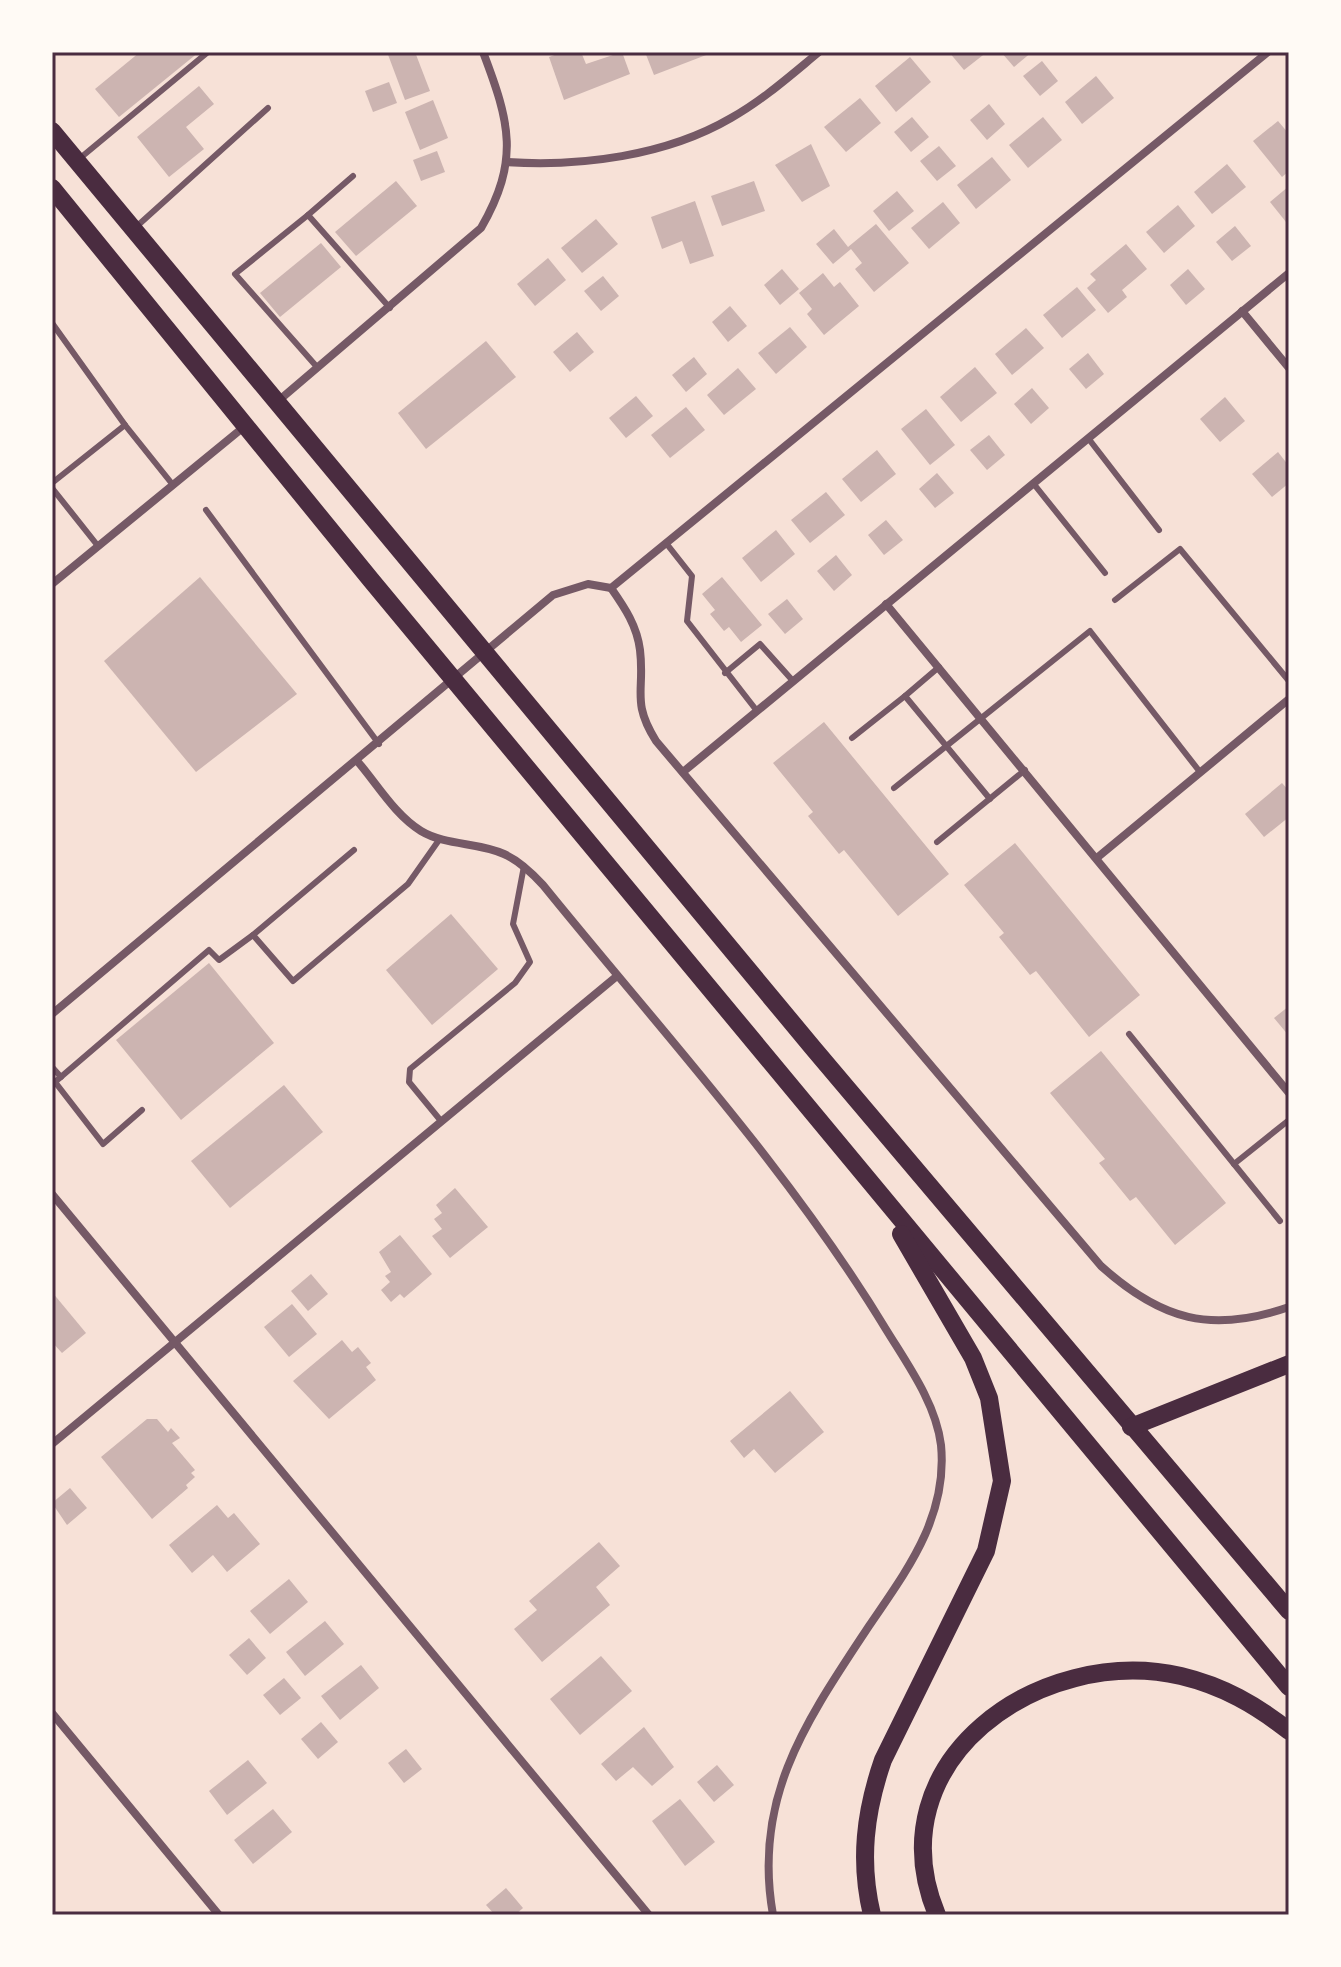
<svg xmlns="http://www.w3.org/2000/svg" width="1341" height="1967" font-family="'Varela Round',sans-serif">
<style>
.building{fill:#ccb4b1}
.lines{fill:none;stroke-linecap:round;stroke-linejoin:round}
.service{stroke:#755966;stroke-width:6}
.minor{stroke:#755966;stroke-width:8}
.primary{stroke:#4a2c40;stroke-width:18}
.neatline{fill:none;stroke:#4a2c40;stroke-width:3}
</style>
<rect width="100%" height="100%" fill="#f7e1d7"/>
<g class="building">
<polygon points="140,52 199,52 119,117 95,89"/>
<polygon points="387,52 415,52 430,91 405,100"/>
<polygon points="563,52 581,52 586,64 622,52 630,74 564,100 549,57"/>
<polygon points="645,52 714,52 654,75"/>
<polygon points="949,52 987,52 964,70"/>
<polygon points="1001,52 1032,52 1014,67"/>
<polygon points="910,57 931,82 896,112 875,86"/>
<polygon points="1042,61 1058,81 1040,96 1023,76"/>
<polygon points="1096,76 1114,98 1082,124 1065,102"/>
<polygon points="389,82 397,103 373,112 365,91"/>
<polygon points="199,86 214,104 186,127 204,149 169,177 137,137"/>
<polygon points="860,98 881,123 846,152 824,127"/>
<polygon points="433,100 448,138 420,150 405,112"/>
<polygon points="989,104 1005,124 987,140 970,120"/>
<polygon points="912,117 929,137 911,152 894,132"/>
<polygon points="1043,117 1062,140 1028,168 1009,145"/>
<polygon points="1278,121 1289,134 1289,171 1282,177 1253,141"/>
<polygon points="811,144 830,186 802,202 775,165"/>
<polygon points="939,146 956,166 937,181 920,161"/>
<polygon points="437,151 445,172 421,181 413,160"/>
<polygon points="992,157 1011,180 976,209 957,185"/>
<polygon points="1227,164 1246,187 1212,214 1194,192"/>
<polygon points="396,181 417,206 356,256 335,232"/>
<polygon points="754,181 765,211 722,226 711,196"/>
<polygon points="1289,186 1289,220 1286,222 1270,202"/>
<polygon points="897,191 914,211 889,231 873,211"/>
<polygon points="695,201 714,256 690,264 682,241 662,249 651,217"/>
<polygon points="943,202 960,223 929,249 911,228"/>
<polygon points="1178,205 1195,226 1164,253 1146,232"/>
<polygon points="596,219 618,244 582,273 561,248"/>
<polygon points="876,224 909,263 874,292 855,269 862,263 851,249 833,264 816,244 834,229 848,247"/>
<polygon points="1235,226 1251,246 1232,261 1216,242"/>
<polygon points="321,243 341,267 280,317 260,293"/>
<polygon points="1126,244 1147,269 1122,290 1127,297 1108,313 1087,288 1096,280 1090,274"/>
<polygon points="548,258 566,280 535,306 517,284"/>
<polygon points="782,269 799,289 780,305 764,285"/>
<polygon points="1188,269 1205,289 1186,305 1170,285"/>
<polygon points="823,273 834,287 840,282 859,306 824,335 807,314 812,309 799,293"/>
<polygon points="603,276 619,296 601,311 584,291"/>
<polygon points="1077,287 1096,310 1062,338 1043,315"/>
<polygon points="730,306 747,326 728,342 712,322"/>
<polygon points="790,327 807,347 776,374 758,353"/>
<polygon points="1026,328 1044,348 1012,375 995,354"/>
<polygon points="577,332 594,352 570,372 553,352"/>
<polygon points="486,341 516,377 426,449 398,413"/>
<polygon points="1088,353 1104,374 1086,389 1069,369"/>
<polygon points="694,357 707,374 686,392 672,375"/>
<polygon points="975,367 997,393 961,422 940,397"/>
<polygon points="738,368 756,389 724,415 707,395"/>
<polygon points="1032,388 1049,408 1031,424 1014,404"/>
<polygon points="636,396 653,416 626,438 609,418"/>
<polygon points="1225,397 1245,421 1220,442 1200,419"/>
<polygon points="686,407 705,430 670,458 651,435"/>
<polygon points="926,409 955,445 930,465 901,429"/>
<polygon points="989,435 1005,455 987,470 970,450"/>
<polygon points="877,450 896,474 861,502 842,479"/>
<polygon points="1278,452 1289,466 1289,483 1272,497 1252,474"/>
<polygon points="937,473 954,493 935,508 919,489"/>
<polygon points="826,492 845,515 810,543 791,520"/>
<polygon points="886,520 903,540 884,555 868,535"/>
<polygon points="776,530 795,554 761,582 742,558"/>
<polygon points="836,555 852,575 834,591 817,571"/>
<polygon points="200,577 297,694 196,772 104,661"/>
<polygon points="722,577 762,625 741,642 729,627 724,631 710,614 715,610 702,594"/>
<polygon points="787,599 803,619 785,634 768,614"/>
<polygon points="824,722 949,874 898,916 844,850 839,854 808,816 813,812 773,763"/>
<polygon points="1282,783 1289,791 1289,817 1264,837 1245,814"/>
<polygon points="1015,843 1140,995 1089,1037 1036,971 1030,975 999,937 1004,933 964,885"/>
<polygon points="451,914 498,969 432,1025 386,970"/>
<polygon points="209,963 274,1043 181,1120 116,1040"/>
<polygon points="1289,1006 1289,1036 1274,1018"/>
<polygon points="1101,1051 1226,1203 1175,1245 1136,1197 1130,1201 1099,1163 1105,1159 1050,1093"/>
<polygon points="284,1085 323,1132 230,1208 191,1161"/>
<polygon points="455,1188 488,1227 450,1258 432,1236 442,1229 434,1219 442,1213 436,1205"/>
<polygon points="400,1235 432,1274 404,1298 400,1294 391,1302 381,1290 390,1282 385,1276 391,1272 379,1252"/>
<polygon points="311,1274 328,1294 308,1311 291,1291"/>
<polygon points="52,1292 86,1333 62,1353 52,1342"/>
<polygon points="292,1304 317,1334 289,1357 264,1327"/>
<polygon points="342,1340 352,1352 358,1347 371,1363 366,1367 376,1380 329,1419 293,1381"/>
<polygon points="790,1391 824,1432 775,1473 754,1449 744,1458 730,1441"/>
<polygon points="147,1419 157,1419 168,1432 171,1428 180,1438 172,1443 195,1470 191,1473 195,1477 186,1485 188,1488 152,1519 101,1457"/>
<polygon points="70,1488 87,1508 67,1525 52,1503"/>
<polygon points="217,1505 228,1518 234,1513 260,1544 227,1572 213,1555 192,1573 169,1545"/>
<polygon points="599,1542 620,1566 596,1587 610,1605 542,1662 514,1629 537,1610 529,1601"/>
<polygon points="289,1579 308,1602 270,1634 250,1611"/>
<polygon points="325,1621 344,1644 305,1676 286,1652"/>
<polygon points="249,1638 266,1658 247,1675 229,1655"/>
<polygon points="601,1656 632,1691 580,1735 550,1699"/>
<polygon points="361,1665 379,1688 340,1720 321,1696"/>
<polygon points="284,1678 301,1698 280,1715 263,1695"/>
<polygon points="321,1722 338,1742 318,1759 301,1739"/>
<polygon points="644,1727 674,1767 652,1786 633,1767 616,1781 601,1764"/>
<polygon points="406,1749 422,1769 404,1783 388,1763"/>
<polygon points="248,1760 267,1783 227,1815 209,1791"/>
<polygon points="717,1765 734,1785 714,1802 697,1782"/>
<polygon points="680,1799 715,1842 685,1866 652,1821"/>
<polygon points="273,1809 292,1832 253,1864 234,1840"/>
<polygon points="506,1888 523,1908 515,1915 495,1915 486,1905"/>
</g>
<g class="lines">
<g class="service">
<polyline points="79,159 208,52"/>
<polyline points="308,215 353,176"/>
<polyline points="136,227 268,108"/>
<polyline points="52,323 125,425 52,483"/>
<polyline points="317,367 235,274 308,215 390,308"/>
<polyline points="125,425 173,485"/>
<polyline points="1088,438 1159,530"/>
<polyline points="1033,483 1105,573"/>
<polyline points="52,488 98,546"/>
<polyline points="206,510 379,744"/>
<polyline points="666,543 692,576 687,621 757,711"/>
<polyline points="1115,600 1180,549 1289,681"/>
<polyline points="939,667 905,696 990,799"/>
<polyline points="725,673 760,644 793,681"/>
<polyline points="852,738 905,696"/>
<polyline points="894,788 1090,631 1200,772"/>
<polyline points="937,842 1025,770"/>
<polyline points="354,850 253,935 293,981 408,884 439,840"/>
<polyline points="1129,1034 1234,1164"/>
<polyline points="52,1067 61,1077"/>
<polyline points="142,1110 103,1144 55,1082 209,950 219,960 253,935"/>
<polyline points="441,1121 409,1082 410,1069 515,983 530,962 513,924 524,866"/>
<polyline points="1280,1221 1234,1164 1289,1120"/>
</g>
<g class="minor">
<path d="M506 162C580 167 666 156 731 118 763 100 791 75 819 52"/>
<polyline points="1242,311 1289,368"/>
<path d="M277 402 481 228C520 160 510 123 483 52"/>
<polyline points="52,584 245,426"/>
<path d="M611 588C625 608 637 626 640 650 645 691 631 701 656 741L1101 1266C1161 1320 1211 1334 1289 1307"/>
<polyline points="886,604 1289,1093"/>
<path d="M358 762C377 784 395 815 421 831 446 846 478 842 504 854 520 861 532 873 543 885 661 1031 789 1169 887 1331 908 1365 936 1404 941 1445 948 1517 907 1570 869 1626 807 1720 752 1797 773 1915"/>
<polyline points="683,772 1289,273"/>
<polyline points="1098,857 1289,699"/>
<polyline points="52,1014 553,595 588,584 611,588 1268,52"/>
<polyline points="52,1194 649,1915"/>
<polyline points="52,1444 617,976"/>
<polyline points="52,1713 219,1915"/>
</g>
<g class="primary">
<polyline points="52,131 813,1048 1289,1611"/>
<polyline points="52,188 371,580 1289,1687"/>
<polyline points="1131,1427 1289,1364"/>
<path d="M872 1915C859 1861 865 1812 883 1760L986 1551 1002 1481 989 1398 973 1358 901 1234"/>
<path d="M937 1915C873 1761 1040 1644 1181 1676 1223 1686 1256 1705 1289 1731"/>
</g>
</g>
<rect width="1341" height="1967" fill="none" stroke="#fffaf5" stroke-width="108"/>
<rect x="54" y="54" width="1233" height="1859" class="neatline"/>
</svg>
